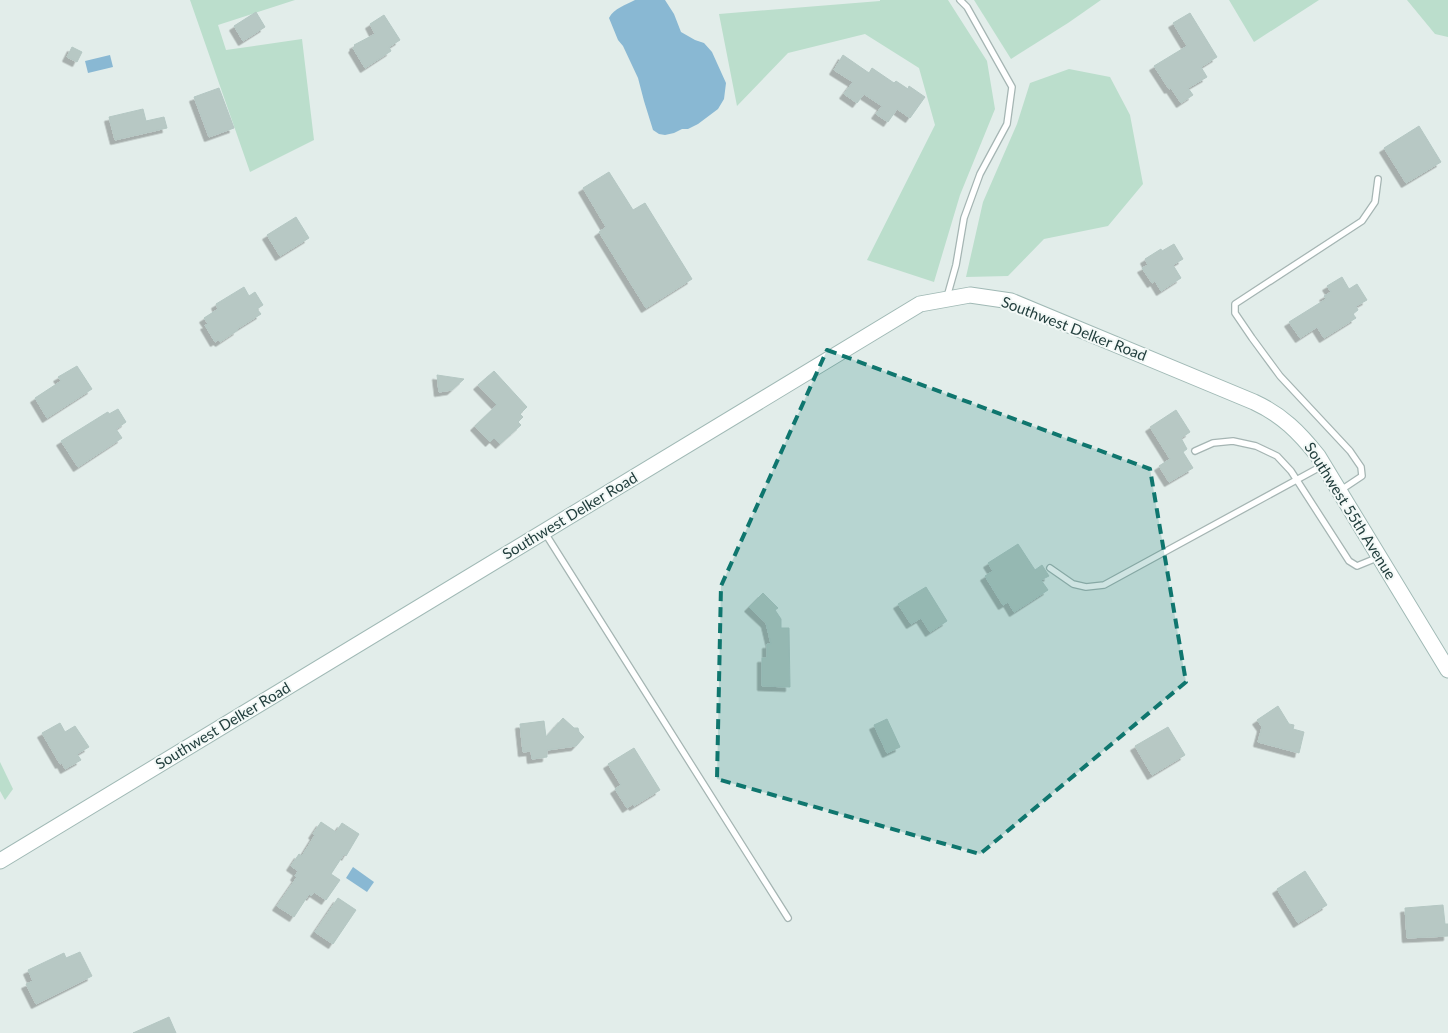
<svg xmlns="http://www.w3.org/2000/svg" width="1448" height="1033" font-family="Lato,sans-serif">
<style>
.green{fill:#bbdecc}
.water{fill:#89b8d3}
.building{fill:#b7c8c4;stroke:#b4c7c3;filter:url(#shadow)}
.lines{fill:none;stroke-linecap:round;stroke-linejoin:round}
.lane-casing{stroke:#a5b5b3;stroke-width:8}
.secondary-casing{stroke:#a0b9b5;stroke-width:17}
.lane{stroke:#fff;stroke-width:5.5}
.secondary{stroke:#fff;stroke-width:15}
.marked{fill:#0f766e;fill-opacity:0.2;stroke:#0f766e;stroke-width:4;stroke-dasharray:10 6;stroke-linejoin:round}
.labels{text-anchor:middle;stroke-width:4;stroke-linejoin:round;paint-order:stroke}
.street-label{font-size:15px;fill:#223e3d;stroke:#f3f9f7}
</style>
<defs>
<filter id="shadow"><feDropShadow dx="-4.5" dy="4.5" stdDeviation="0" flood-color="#0004"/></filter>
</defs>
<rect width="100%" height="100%" fill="#e2edea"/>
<g class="green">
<polygon points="190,0 295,0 218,25 226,50 302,39 314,140 250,172"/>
<polygon points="880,0 948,0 987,61 995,109 960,195 934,282 867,260 935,125 919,68 865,34 788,53 737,106 719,14 880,1"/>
<polygon points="974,0 1101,0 1068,23 1011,59"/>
<polygon points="1229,0 1319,0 1254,42"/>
<polygon points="1407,0 1448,0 1448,37 1435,34"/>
<polygon points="1069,69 1110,77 1130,115 1143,184 1108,226 1044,239 1008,276 966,277 983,202 1017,124 1030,83"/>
<polygon points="0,762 13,789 5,800 0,791"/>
</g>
<g class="water">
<path d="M635 0H665L674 14 681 32 695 40 704 43 712 52 726 83 724 99 718 109 698 124 688 129H682L674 133 665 135 659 134 653 130 644 101 638 78 623 46 618 40 609 18C614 8 626 5 635 0Z"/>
<polygon points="110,55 113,67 88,73 85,61"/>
<polygon points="353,867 374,882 367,892 346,878"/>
</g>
<g class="building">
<polygon points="256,12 265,27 243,41 234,26"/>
<polygon points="1190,13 1217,57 1201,67 1207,77 1188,88 1193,95 1181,103 1171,88 1169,89 1154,66 1187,46 1173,23"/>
<polygon points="384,15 400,40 389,47 391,51 365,68 353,48 355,46 354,45 375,34 370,24"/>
<polygon points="72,47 82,52 77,62 67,57"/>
<polygon points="843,55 869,73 872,68 894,83 896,81 908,89 909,86 925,97 910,118 897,109 888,122 876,114 882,106 864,94 857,103 844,94 853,82 834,70"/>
<polygon points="219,88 234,128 209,137 194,97"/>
<polygon points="143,109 146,121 164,117 167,128 115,140 109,117"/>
<polygon points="1419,126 1441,162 1406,183 1384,148"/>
<polygon points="609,172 633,210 645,203 692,279 646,308 599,232 606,227 583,188"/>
<polygon points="296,217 309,238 280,256 267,235"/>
<polygon points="1174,244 1183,259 1173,265 1181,278 1161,291 1155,281 1152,283 1142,268 1148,265 1145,259 1161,249 1162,251"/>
<polygon points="1342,277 1349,289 1357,284 1367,300 1356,306 1358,310 1353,314 1356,318 1324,338 1317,327 1300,338 1289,322 1326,299 1324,296 1331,292 1327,286"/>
<polygon points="244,287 249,296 255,292 263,305 257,309 261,314 237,329 238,330 220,342 218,340 215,342 205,325 208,324 204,318 218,309 216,304"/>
<polygon points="77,366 92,389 47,418 35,398 61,381 58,377"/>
<polygon points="494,371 527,407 520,414 523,417 518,422 521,425 500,444 494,438 490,442 475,426 497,405 478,385"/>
<polygon points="437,375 464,379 452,390 439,392"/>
<polygon points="118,409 126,422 116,429 122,438 78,467 61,441 106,413 108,412 109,414"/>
<polygon points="1176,410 1190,432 1181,438 1187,449 1183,452 1193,468 1169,482 1159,466 1170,459 1150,427"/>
<polygon points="1018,544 1035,570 1042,565 1049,576 1041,580 1048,590 1014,612 1008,602 1003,605 985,576 993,571 988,563"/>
<polygon points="926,587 947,621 930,632 921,618 911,624 898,604"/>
<polygon points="763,593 778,608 775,610 781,619 781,628 789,628 790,687 762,686 762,658 767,658 767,644 771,644 766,623 749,607"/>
<polygon points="1278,706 1289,724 1294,725 1293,729 1304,732 1299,753 1258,742 1262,727 1257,720"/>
<polygon points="563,718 574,728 578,728 579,732 584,737 576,746 547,750 547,757 532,759 531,751 523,752 520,724 544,721 546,737"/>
<polygon points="887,719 900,747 887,753 874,725"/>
<polygon points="60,723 65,732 75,726 89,747 77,754 81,760 65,769 62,763 60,764 42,733"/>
<polygon points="1168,727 1185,755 1152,775 1135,746"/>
<polygon points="634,748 660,790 634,806 633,804 627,808 615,789 621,785 608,764"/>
<polygon points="321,822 336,832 342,823 359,834 346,856 344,854 331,874 340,880 326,900 314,892 311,896 309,894 294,917 277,906 297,877 295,876 298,871 291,866 299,854 302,856 315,835 313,834"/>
<polygon points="1305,871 1327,905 1298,923 1277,889"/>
<polygon points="338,898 356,910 333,944 315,932"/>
<polygon points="1443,905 1445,924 1448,924 1448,936 1407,938 1405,908"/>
<polygon points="80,952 92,976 36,1004 26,984 33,981 28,970 64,953 66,958"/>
<polygon points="169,1017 176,1033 133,1033"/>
</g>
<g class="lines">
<g class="lane-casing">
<g id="lane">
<polyline points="947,297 956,265 964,218 980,174 1007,124 1012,87 967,7 960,0"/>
<polyline points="1195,451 1213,443 1233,441 1256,446 1277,456 1291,471 1349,561 1357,566 1379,557"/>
<polyline points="1341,490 1362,476 1361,467 1350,451 1280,376 1252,338 1235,313 1235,304 1362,221 1375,202 1378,179"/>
<polyline points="545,533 788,918"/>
<polyline points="1050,568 1073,584 1086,587 1104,585 1322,466"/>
</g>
</g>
<g class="secondary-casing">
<path id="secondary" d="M0 861 920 304 970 295 1011 301 1254 402C1282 415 1299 432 1318 456L1448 670"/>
</g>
<use href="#lane" class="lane"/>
<use href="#secondary" class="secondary"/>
</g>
<path class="marked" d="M827 350 1150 469 1186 682 980 854 717 779 721 586Z"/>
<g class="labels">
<g class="street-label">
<text transform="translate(1074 329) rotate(21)" y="5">Southwest Delker Road</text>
<text transform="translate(1350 511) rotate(58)" y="5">Southwest 55th Avenue</text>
<text transform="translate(570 516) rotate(-31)" y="5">Southwest Delker Road</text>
<text transform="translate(223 726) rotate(-31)" y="5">Southwest Delker Road</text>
</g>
</g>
</svg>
